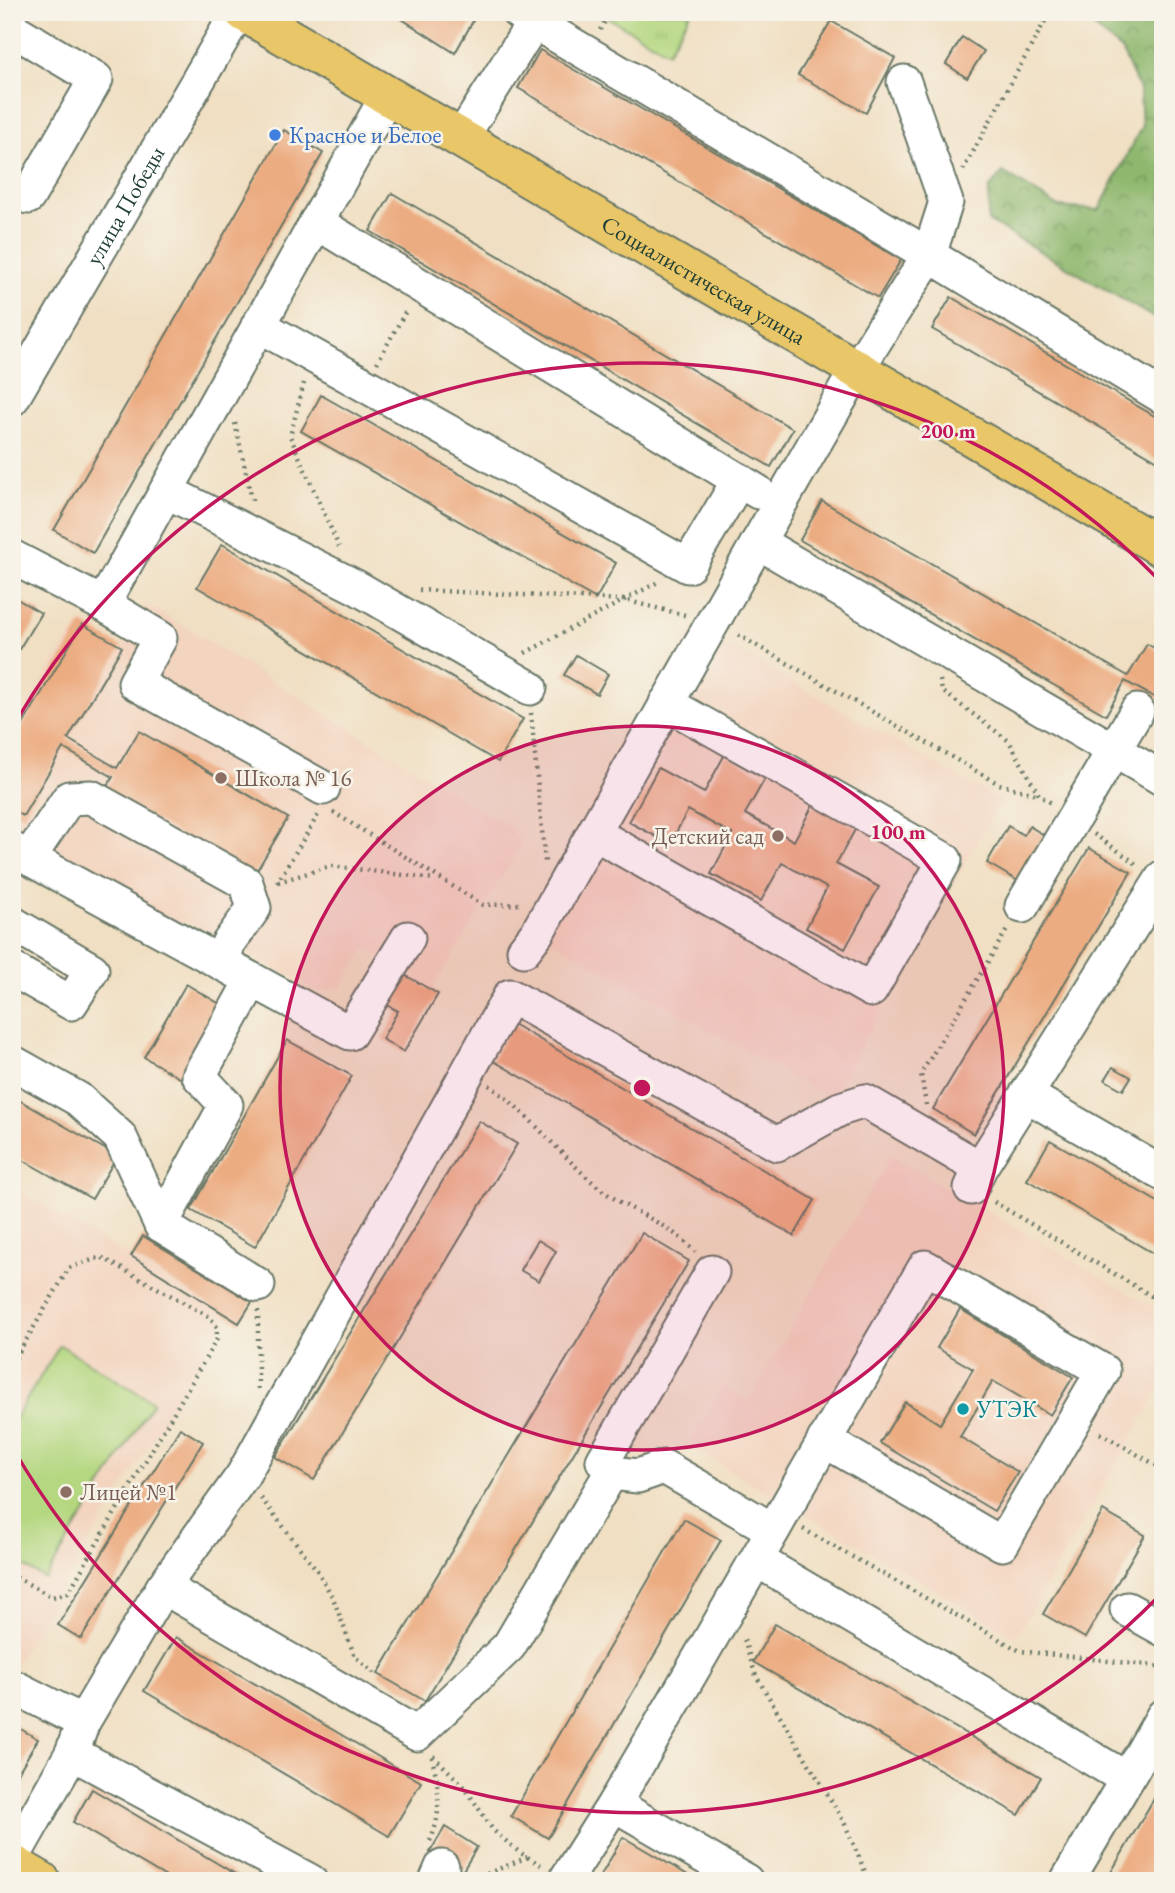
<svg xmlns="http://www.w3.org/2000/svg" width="1175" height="1893" font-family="'EB Garamond',serif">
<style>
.built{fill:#f3d4bf}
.forest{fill:url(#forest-crowns);stroke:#577a51;stroke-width:2}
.park{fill:url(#park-tufts);stroke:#6a8a5a;stroke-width:2}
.pitch{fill:#b4d780;stroke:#6a8a5a;stroke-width:2}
.building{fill:#ecac81}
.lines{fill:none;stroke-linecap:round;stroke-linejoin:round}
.minor-casing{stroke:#687666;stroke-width:37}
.major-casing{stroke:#687666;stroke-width:42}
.path{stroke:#687666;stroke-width:4.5;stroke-dasharray:2 5;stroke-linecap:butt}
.minor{stroke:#fff;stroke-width:33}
.major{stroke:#e9c769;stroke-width:38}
.ring{fill:none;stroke:#c2185b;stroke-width:3.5}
.shop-dot{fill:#3f7fe0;stroke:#f7f3e8;stroke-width:2.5}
.education-dot{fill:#8d6e63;stroke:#f7f3e8;stroke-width:2.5}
.culture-dot{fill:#0f9aa8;stroke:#f7f3e8;stroke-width:2.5}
.labels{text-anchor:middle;stroke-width:5;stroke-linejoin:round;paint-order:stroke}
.shop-label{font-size:23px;fill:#366cbe;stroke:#f7f3e8;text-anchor:start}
.street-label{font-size:23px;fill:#1f3d34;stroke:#f7f3e8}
.education-label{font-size:23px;fill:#785e54;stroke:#f7f3e8;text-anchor:start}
.culture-label{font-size:23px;fill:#0d838f;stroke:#f7f3e8;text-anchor:start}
.centre{fill:#c2185b;stroke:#f7f3e8;stroke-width:3.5}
.ring-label{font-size:21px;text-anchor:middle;font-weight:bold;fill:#c2185b;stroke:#f7f3e8;stroke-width:5;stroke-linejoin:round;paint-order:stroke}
</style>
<defs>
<pattern id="forest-crowns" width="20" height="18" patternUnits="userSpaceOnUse" patternTransform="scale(1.75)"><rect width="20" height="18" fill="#8fb86e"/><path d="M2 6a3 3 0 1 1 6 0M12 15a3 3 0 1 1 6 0" fill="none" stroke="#74975b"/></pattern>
<pattern id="park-tufts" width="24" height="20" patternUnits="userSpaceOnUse" patternTransform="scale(1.75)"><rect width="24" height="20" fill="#b4d780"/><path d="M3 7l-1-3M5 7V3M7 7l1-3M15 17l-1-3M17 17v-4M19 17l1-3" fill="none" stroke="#9ab96f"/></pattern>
</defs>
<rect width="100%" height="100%" fill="#f7f3e8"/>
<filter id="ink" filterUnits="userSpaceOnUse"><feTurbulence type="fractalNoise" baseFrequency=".0143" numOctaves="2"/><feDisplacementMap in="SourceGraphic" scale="14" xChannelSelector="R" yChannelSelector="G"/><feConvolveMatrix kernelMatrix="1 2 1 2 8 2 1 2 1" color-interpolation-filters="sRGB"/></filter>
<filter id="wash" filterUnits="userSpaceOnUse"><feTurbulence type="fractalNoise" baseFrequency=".00686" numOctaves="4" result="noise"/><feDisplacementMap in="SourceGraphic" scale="28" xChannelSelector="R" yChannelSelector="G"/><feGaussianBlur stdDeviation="1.57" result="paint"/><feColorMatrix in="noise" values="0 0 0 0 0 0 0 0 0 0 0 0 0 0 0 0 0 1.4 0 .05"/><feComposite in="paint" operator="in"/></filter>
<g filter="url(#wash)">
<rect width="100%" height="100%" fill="#f0dfc2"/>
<g class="built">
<polygon points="146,603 510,827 522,844 432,990 366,948 341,987 319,992 186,921 180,927 12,842 12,729 81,621 121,647"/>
<polygon points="694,626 1001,801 831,1099 524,925"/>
<polygon points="891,1155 1163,1313 1163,1384 1016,1637 688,1446 723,1387 748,1401"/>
<polygon points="12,1187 228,1315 12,1669"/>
</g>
<polygon class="forest" points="1094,12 1163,12 1163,323 988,221 989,189 1003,172 1059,207 1099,210 1142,126 1140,91 1122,51 1093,26"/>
<polygon class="park" points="610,12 691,12 668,52 607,17"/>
<polygon class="pitch" points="60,1345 153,1402 45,1579 12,1559 12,1423"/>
<g id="blocks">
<g class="building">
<polygon points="391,12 478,12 455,53"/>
<polygon points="831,21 895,58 866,113 798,75"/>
<polygon points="962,37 984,51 967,78 946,64"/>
<polygon points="540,50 901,260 878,298 518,88"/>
<polygon points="284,130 323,153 93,553 54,530"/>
<polygon points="392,193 793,429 771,467 370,231"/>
<polygon points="951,297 1163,421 1163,464 932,329"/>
<polygon points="321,395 616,563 596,599 301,431"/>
<polygon points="822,501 1128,676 1147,644 1163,653 1163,702 1125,681 1106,715 800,540"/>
<polygon points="222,544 523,719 498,762 197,587"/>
<polygon points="12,596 41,613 12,661"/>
<polygon points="82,624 122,647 68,739 117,768 139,731 288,818 253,877 104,791 113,777 63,748 23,816 12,810 12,743"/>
<polygon points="576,655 608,674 597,694 564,675"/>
<polygon points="725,754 766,777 745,814 794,841 813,805 856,828 836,864 879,887 845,949 806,928 827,888 782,863 761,901 711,874 732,834 688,810 670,844 629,822 658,768 704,793"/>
<polygon points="1008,826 1024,835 1029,826 1044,835 1018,881 987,863"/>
<polygon points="1089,848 1131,872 974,1134 933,1109"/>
<polygon points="405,975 438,994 404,1052 382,1039 398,1011 387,1005"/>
<polygon points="186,984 225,1007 183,1080 144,1057"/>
<polygon points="513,1024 815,1200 794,1236 492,1060"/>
<polygon points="287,1040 352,1076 255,1247 191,1210"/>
<polygon points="1113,1067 1131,1077 1123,1090 1105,1080"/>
<polygon points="12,1096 117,1156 92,1199 12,1154"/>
<polygon points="479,1121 517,1144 314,1480 275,1457"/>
<polygon points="1050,1140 1163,1205 1163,1259 1027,1180"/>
<polygon points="642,1233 689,1261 425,1701 378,1674"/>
<polygon points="143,1236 252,1302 239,1323 131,1256"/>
<polygon points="538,1240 556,1251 539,1281 520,1270"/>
<polygon points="960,1309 1073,1377 1050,1415 993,1381 960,1437 1018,1472 994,1511 880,1443 905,1402 940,1424 973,1369 937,1348"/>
<polygon points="180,1428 203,1442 81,1639 58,1625"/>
<polygon points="1103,1511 1145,1535 1085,1638 1043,1614"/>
<polygon points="684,1519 721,1540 548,1838 511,1816"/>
<polygon points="775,1624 1041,1777 1019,1815 753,1662"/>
<polygon points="176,1637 421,1782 389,1836 144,1691"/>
<polygon points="12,1724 38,1739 12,1783"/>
<polygon points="1163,1783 1163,1872 1158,1881 1106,1881"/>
<polygon points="92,1789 247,1881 173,1881 73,1822"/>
<polygon points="445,1827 477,1847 462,1872 430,1852"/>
<polygon points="623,1837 698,1881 606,1881 600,1877"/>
</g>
</g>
</g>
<g filter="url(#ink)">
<use href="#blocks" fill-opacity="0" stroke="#687666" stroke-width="2"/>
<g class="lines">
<g class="minor-casing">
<g id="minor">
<polyline points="534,22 929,255 1163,397"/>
<polyline points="12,29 96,79 28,197 12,188"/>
<polyline points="904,82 946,202 929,255 856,371 758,542 1163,779"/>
<polyline points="460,140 534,22 518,12"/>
<polyline points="316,222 758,492"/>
<polyline points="258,325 688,566 739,480"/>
<path id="s1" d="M12 399 238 12"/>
<polyline points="166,491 356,587 530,688"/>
<polyline points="12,557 103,604 387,96"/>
<polyline points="103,604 160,638 135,683 323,788"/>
<polyline points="594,833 871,990 945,860 666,703"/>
<polyline points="12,849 350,1033 408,938"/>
<polyline points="32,860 32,853 69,798 91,797 246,883 254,908 228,944 223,964"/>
<polyline points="1022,906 1137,711"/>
<polyline points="12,923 92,970 71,1003 12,969"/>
<polyline points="524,950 537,933 758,542"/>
<polyline points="12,1062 78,1099 120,1137 161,1225 258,1285"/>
<polyline points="1028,1096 1163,1174"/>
<polyline points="971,1188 980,1168 1163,877"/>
<polyline points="161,1225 226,1105 199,1076 252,980"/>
<polyline points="611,1473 638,1476 664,1467 773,1530"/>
<polyline points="757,1560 1127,1779 1067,1881"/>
<polyline points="163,1587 417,1734 509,1646 611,1473 603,1461 712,1272"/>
<polyline points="1127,1609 1163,1629"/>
<polyline points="12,1686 83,1722"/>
<polyline points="1127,1779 1163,1716"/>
<polyline points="12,1859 72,1753"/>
<polyline points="310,1881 72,1753 83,1722 163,1587 243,1475 510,996 777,1144 840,1109 865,1101 980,1168"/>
<polyline points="436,1881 442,1867"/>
<polyline points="565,1881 614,1804"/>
<path d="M746 1881 614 1804C720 1626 820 1446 925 1267L1103 1371 1002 1544 824 1440"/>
</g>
</g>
<g class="major-casing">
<g id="major">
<path id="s2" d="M244 12 1163 548"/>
<polyline points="12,1864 41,1881"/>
</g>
</g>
<g class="path">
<polyline points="600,30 610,12"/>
<polyline points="963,170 1050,12"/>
<polyline points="377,363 407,309"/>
<polyline points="304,383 290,436 339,547"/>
<polyline points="235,423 253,504"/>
<polyline points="419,590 624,600 685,615"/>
<polyline points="738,635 999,784 1038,795"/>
<polyline points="525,653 660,581"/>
<polyline points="940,680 942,691 1009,741 1039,795 1053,804"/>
<polyline points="531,713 545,862"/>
<polyline points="333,812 483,905 522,904"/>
<polyline points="1094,834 1138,865"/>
<polyline points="278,882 331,866 435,879"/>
<polyline points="277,883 318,815"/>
<path d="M489 1085C530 1114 559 1154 597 1186 628 1212 668 1221 695 1252"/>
<polyline points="926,1105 921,1074 1008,928"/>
<polyline points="994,1202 1163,1303"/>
<polyline points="12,1364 69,1268 101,1257 210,1317 217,1327 217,1339 68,1593 52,1597 12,1575"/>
<polyline points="258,1389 258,1310"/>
<polyline points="1100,1433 1163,1469"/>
<polyline points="261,1498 317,1570 333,1598 355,1657 373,1671 375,1677"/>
<polyline points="803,1529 1020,1651 1163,1667"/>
<polyline points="744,1640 756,1676 844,1822 869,1881"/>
<polyline points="433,1756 463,1785 493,1830 519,1852 541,1865"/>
<path d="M430 1841C443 1813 439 1784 431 1754"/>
<polyline points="474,1879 528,1857"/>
</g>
<use href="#minor" class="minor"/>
<use href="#major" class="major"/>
</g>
</g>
<circle cx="642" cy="1088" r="362" fill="#c2185b" fill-opacity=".12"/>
<g class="ring">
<circle cx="642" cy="1088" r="362"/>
<path d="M1159 1596A725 725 0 0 1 14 1450M14 725A725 725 0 0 1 1159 580"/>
</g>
<circle class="shop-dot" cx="275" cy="135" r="7"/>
<g class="education-dot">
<circle cx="221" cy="778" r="7"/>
<circle cx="778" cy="836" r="7"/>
<circle cx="66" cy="1492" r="7"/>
</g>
<circle class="culture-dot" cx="963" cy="1409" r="7"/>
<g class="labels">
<g class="shop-label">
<text x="289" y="143">Красное и Белое</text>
</g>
<g class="street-label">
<text dy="8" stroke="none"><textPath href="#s1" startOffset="224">улица Победы</textPath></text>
<text dy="8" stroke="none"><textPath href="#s2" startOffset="532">Социалистическая улица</textPath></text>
</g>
<g class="education-label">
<text x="235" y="786">Школа № 16</text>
<text x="764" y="844" text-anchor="end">Детский сад</text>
<text x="80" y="1500">Лицей №1</text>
</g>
<g class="culture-label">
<text x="977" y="1417">УТЭК</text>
</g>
</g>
<circle cx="642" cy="1088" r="10" class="centre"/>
<g class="ring-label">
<text x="948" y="438">200 m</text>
<text x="898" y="839">100 m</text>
</g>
<rect width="1175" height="1893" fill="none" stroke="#f7f3e8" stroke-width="42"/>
</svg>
